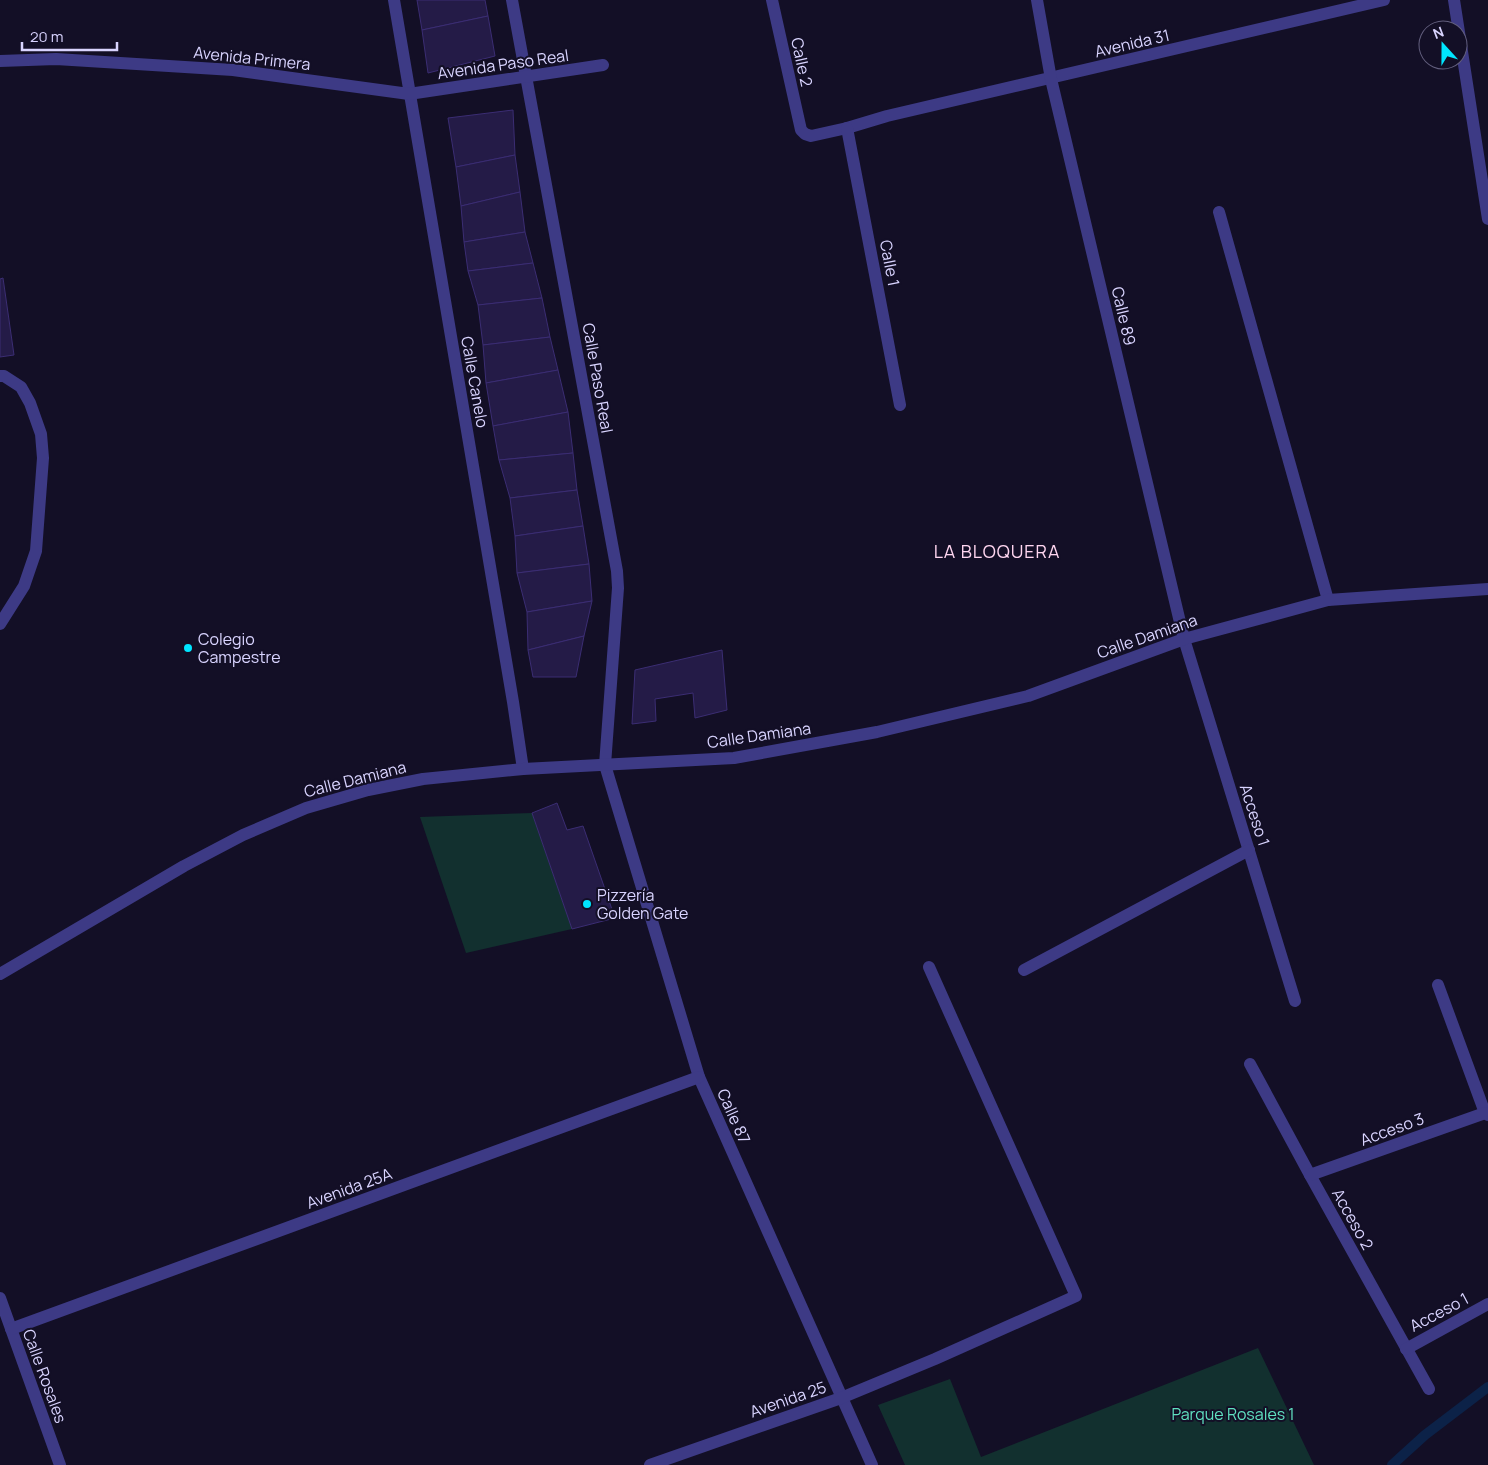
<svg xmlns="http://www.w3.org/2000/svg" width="1488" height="1465" font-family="Manrope,sans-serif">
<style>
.green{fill:#12302f}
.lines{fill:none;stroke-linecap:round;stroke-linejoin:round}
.stream{stroke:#0c2248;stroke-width:10}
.building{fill:#241b47;stroke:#3b2d73}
.minor{stroke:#3d3a85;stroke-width:12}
.tertiary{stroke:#3d3a85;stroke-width:12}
.poi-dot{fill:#00e5ff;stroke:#130f26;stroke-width:2}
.labels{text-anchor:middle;stroke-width:4;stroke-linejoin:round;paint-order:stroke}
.street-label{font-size:16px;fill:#d9d4ff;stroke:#130f26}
.poi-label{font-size:16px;fill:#d9d4ff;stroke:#130f26;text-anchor:start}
.park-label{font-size:16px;fill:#5fe0c0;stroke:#130f26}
.neighbourhood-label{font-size:18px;letter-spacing:1px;fill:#ffd6f0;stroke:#130f26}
</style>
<rect width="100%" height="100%" fill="#130f26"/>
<g class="green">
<polygon points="532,813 572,929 466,953 420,817"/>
<polygon points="1258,1348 1314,1465 905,1465 878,1405 950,1379 981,1457"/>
</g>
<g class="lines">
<polyline class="stream" points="1392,1465 1425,1435 1488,1387"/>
</g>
<g class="building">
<polygon points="417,0 485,0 488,16 422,30"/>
<polygon points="488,16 495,56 428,73 422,30"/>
<polygon points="513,110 515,155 456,167 448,118"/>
<polygon points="515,155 520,192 461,206 456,167"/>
<polygon points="520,192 525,232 464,242 461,206"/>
<polygon points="525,232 533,263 468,271 464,242"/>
<polygon points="533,263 542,298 478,305 468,271"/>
<polygon points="3,278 14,355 0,357 0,279"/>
<polygon points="542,298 550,337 483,345 478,305"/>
<polygon points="550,337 558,370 486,383 483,345"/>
<polygon points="558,370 568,412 493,426 486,383"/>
<polygon points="568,412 573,453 499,460 493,426"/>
<polygon points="573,453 577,490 510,498 499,460"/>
<polygon points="577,490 583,526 515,536 510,498"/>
<polygon points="583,526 589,564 517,573 515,536"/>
<polygon points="589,564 592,601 527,612 517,573"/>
<polygon points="592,601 584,636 528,650 527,612"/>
<polygon points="584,636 576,677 533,677 528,650"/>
<polygon points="722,650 727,710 695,718 693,693 655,699 656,721 632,724 635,670"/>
<polygon points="557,803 567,830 583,826 615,918 572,929 532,813"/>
</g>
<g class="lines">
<g class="minor">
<polyline points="394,0 513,702 523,769"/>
<polyline points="512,0 617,571 618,588 605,765 699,1077 872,1465"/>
<polyline points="772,0 801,130 805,134 811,136 847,128 887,116 1384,0"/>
<polyline points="1037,0 1051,79 1184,639 1295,1001"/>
<polyline points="1454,0 1488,219"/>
<polyline points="0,61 56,59 233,70 409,94 603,65"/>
<polyline points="847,128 900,405"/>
<polyline points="1219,212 1328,600"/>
<polyline points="0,376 4,376 21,387 30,403 41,434 43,458 36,551 24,586 0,624"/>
<polyline points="1024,970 1249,850"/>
<polyline points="1438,985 1485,1113 1488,1115"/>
<polyline points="1250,1064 1310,1175 1429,1389"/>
<polyline points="1310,1175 1485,1113"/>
<polyline points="0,1298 60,1465"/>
<polyline points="11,1329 699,1077"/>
<polyline points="1406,1349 1488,1304"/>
<polyline points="650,1465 841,1398 935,1359 1076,1296 929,967"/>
</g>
<polyline class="tertiary" points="0,974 184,866 243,835 306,808 368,790 423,779 523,769 734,758 877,732 1028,696 1184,639 1328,600 1488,589"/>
</g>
<g class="poi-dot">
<circle cx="188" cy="648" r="5"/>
<circle cx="587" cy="904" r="5"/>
</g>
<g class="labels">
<g class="street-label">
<text transform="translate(1132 43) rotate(-13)" y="6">Avenida 31</text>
<text transform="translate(252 58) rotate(6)" y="6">Avenida Primera</text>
<text transform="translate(802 62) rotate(78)" y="6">Calle 2</text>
<text transform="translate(503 64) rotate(-8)" y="6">Avenida Paso Real</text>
<text transform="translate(890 263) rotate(79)" y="6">Calle 1</text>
<text transform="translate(1124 316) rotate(77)" y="6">Calle 89</text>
<text transform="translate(598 378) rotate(80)" y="6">Calle Paso Real</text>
<text transform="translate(475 382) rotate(80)" y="6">Calle Canelo</text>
<text transform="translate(1147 636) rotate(-19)" y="6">Calle Damiana</text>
<text transform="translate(759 735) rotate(-8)" y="6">Calle Damiana</text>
<text transform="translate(355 779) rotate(-14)" y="6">Calle Damiana</text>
<text transform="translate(1255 815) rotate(72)" y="6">Acceso 1</text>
<text transform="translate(734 1116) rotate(66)" y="6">Calle 87</text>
<text transform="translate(1392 1129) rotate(-20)" y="6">Acceso 3</text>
<text transform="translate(349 1188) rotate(-20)" y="6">Avenida 25A</text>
<text transform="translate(1353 1219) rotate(61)" y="6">Acceso 2</text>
<text transform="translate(1439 1312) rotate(-28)" y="6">Acceso 1</text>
<text transform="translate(45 1376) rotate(70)" y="6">Calle Rosales</text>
<text transform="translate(788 1399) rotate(-19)" y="6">Avenida 25</text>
</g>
<g class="poi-label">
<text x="198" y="645">Colegio<tspan x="198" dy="18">Campestre</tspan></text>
<text x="597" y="901">Pizzería<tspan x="597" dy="18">Golden Gate</tspan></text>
</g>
<g class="park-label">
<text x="1233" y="1420">Parque Rosales 1</text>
</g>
<g class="neighbourhood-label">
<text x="997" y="558">LA BLOQUERA</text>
</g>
</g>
<g transform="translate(1443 45) rotate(339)"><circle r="24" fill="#130f26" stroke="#625e7d"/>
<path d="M0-4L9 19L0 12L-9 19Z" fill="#00e5ff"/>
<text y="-8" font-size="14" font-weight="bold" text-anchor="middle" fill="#d9d4ff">N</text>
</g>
<path d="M22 42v8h95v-8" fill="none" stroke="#d9d4ff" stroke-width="2.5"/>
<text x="30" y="42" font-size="15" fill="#d9d4ff" stroke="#130f26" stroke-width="4" paint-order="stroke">20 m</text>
</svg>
